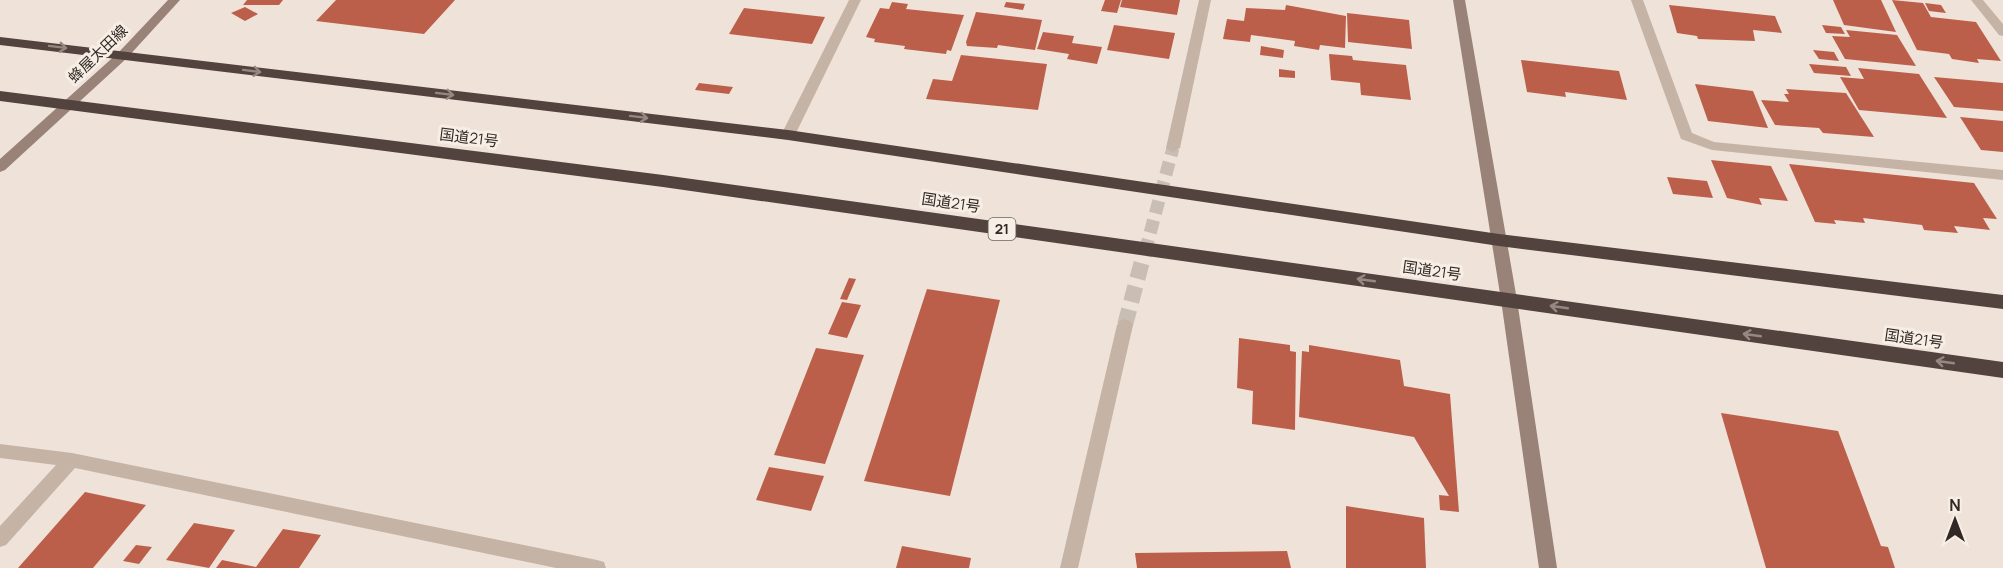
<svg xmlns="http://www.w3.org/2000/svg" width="2003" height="568" font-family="Manrope,'Noto Sans JP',sans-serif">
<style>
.building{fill:#bc5f4a}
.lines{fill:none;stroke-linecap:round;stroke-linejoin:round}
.street-tunnel-far1{stroke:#c9beb5;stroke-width:13;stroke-dasharray:13 7;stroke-linecap:butt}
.street-tunnel{stroke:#c9beb5;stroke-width:16;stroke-dasharray:16 8;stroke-linecap:butt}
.street{fill:#c5b3a6;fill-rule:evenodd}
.secondary{fill:#998278;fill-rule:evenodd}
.highway{fill:#53433e;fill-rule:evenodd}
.oneway{stroke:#958781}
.labels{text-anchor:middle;stroke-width:6;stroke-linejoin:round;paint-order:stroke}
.shield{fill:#f7eee5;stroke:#6d645f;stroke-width:1.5}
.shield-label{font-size:14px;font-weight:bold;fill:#322926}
.street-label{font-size:15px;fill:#322926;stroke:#f7eee5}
</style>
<rect width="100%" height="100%" fill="#efe3d9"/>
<g class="building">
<polygon points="247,0 283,0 279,5 243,5"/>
<polygon points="336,0 455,0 424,34 316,21"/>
<polygon points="1105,0 1121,0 1117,13 1101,11"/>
<polygon points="1122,0 1180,0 1177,15 1120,7"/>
<polygon points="1833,0 1881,0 1896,32 1844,25"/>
<polygon points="1892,0 1923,3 1931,17 1976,22 2001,61 1977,59 1979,63 1952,59 1949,54 1917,50"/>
<polygon points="892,2 908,4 906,9 964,15 951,51 947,50 946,54 904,49 905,46 874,42 875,39 866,37 880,8 889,9"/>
<polygon points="1006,2 1025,4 1023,10 1004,7"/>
<polygon points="1925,3 1941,5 1946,13 1929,11"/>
<polygon points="1286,5 1346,16 1345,48 1320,45 1319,50 1294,46 1295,41 1251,35 1250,42 1223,39 1227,19 1244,21 1246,8 1285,10"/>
<polygon points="1669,5 1775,16 1782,33 1753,30 1755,41 1698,39 1697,36 1677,33"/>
<polygon points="245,7 258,14 245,21 231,13"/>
<polygon points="744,8 825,17 812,44 729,34"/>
<polygon points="976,12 1042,20 1035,50 998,45 997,48 967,46 966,42"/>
<polygon points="1347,13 1409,20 1412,49 1348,42"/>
<polygon points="1114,25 1175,33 1169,59 1107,50"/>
<polygon points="1822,25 1841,27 1845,34 1826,33"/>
<polygon points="1846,30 1897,35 1916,66 1845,59 1832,36 1850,37"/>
<polygon points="1043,32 1074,36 1072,43 1102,47 1097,64 1067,59 1069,54 1037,49"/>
<polygon points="1261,46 1284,50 1283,58 1260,55"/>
<polygon points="1813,50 1834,52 1839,61 1819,59"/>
<polygon points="1329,54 1352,56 1353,60 1406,65 1411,100 1361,95 1360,83 1331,80"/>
<polygon points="961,55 1047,64 1038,110 926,99 933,79 952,81"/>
<polygon points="1521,60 1619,71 1627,100 1565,92 1566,97 1527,92"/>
<polygon points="1809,64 1846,67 1851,76 1814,73"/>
<polygon points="1858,68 1919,74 1947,118 1859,110 1840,77 1864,79"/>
<polygon points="1279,69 1295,71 1295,78 1279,77"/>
<polygon points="1934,77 2003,83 2003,111 1954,107"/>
<polygon points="699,83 733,87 729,94 695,90"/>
<polygon points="1695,84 1753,91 1768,128 1708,121"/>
<polygon points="1786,89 1846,93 1874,137 1823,133 1819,128 1775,125 1761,100 1789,102 1784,94 1789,94"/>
<polygon points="1960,117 2003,121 2003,152 1981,150"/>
<polygon points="1711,160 1771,166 1788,201 1759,198 1762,205 1727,198"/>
<polygon points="1789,164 1974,183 1997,219 1983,218 1990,230 1954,226 1958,233 1924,230 1922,225 1863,218 1865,223 1834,220 1836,224 1815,222"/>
<polygon points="1667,177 1707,181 1713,198 1673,194"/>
<polygon points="849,278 856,279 847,300 840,299"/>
<polygon points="927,289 1000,300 950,496 864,481"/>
<polygon points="842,302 861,305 847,338 828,334"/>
<polygon points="1239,338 1290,345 1290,351 1296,352 1295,430 1252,424 1253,391 1237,388"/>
<polygon points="1309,345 1400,360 1404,386 1450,394 1459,512 1440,510 1439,495 1449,496 1414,437 1299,417 1302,351 1309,352"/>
<polygon points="816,348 864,355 825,464 774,455"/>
<polygon points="1721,413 1838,431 1881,546 1888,547 1895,568 1766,568"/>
<polygon points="769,467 824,476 811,511 756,500"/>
<polygon points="85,492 146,505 93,568 18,568"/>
<polygon points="1346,506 1424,518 1426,568 1346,568"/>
<polygon points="194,523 235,530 209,568 166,560"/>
<polygon points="283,529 321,535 299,568 216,568 222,560 256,567"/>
<polygon points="136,545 152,547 139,564 123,561"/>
<polygon points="902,546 971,558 969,568 896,568"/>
<polygon points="1287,551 1291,568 1137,568 1135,553"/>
</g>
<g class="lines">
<polyline class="street-tunnel-far1" points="1145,252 1173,148"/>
<polyline class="street-tunnel" points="1125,325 1145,250"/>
<g class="street">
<polygon points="849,0 861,0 795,135 788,139 783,138 781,135"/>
<polygon points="1199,0 1211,0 1180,148 1173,152 1166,148"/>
<polygon points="1631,0 1643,0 1692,133 1714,142 2003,170 2003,180 1712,150 1681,139"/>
<polygon points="1971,0 1983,0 2003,24 2003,36 1999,35"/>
<polygon points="1125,319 1130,321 1133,325 1078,568 1060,568 1117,325 1120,321"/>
<polygon points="0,444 72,453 597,560 604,562 606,568 556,568 75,468 6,545 0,547 0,526 56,465 0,458"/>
</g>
<g class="secondary">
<polygon points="168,0 180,0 127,58 5,170 0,172 0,159 119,52"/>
<polygon points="1453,0 1465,0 1517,300 1557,568 1539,568 1501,300"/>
</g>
<g class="highway">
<polygon points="0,37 788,130 1499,234 2003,295 2003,309 1499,246 788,140 0,45"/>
<polygon points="0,91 663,175 2003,362 2003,378 663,187 0,101"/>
</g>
</g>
<defs><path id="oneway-shaft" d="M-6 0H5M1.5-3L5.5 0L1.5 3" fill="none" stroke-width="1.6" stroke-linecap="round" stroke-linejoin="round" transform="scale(1.5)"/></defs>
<g class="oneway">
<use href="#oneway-shaft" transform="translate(58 47) rotate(7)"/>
<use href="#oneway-shaft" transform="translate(252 71) rotate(7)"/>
<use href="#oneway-shaft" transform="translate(445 94) rotate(7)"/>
<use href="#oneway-shaft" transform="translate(639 117) rotate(7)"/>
<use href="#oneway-shaft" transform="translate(1366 280) rotate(-172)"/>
<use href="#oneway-shaft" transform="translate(1559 307) rotate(-172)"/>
<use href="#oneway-shaft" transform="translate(1752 335) rotate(-172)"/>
<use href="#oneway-shaft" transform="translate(1945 362) rotate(-172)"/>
</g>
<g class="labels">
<rect class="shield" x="988.5" y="218" width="27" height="22" rx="4.5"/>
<g class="shield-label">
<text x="1002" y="234">21</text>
</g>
<g class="street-label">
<text transform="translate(98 54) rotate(-44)" y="5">蜂屋太田線</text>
<text transform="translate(469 138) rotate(7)" y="5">国道21号</text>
<text transform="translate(951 203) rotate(8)" y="5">国道21号</text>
<text transform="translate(1432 271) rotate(8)" y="5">国道21号</text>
<text transform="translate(1914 339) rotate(8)" y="5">国道21号</text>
</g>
</g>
<g transform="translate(1955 520)" stroke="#f7eee5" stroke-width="4.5" paint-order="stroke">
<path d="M0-4.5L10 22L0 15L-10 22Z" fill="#322926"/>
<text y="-9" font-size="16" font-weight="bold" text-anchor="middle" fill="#322926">N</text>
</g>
</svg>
